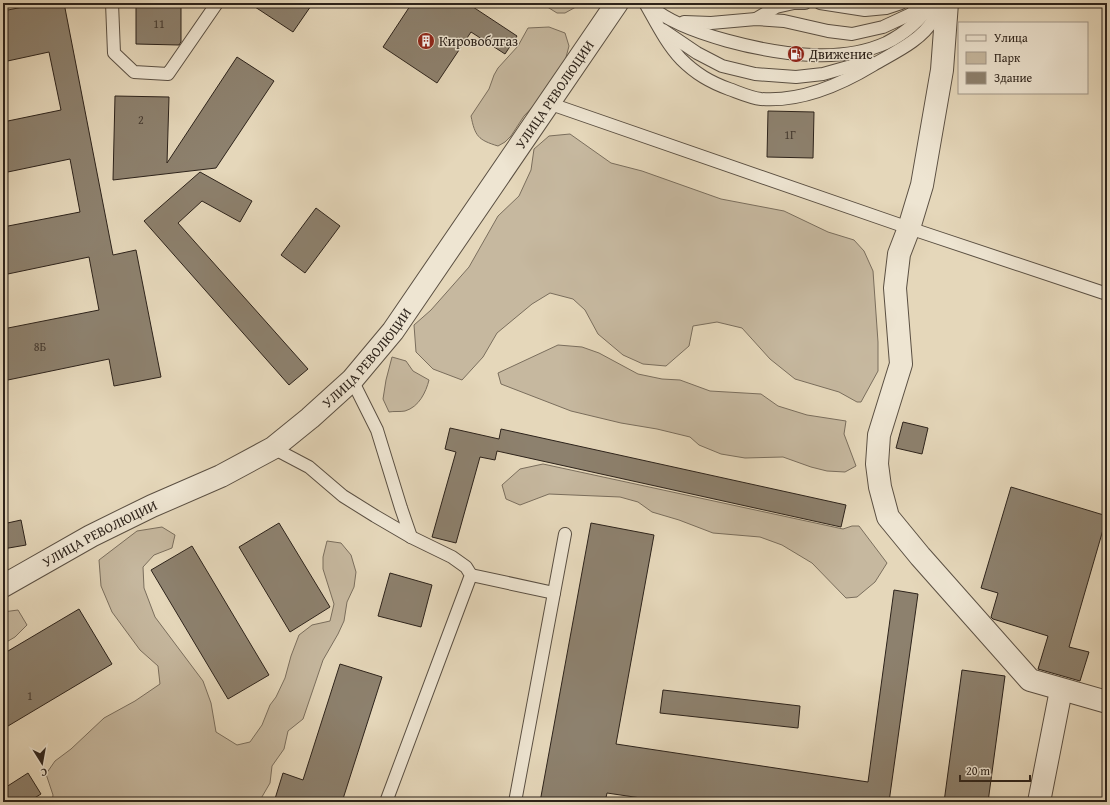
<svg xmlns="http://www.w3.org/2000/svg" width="1110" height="805" font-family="'Gentium Book Plus',serif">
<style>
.green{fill:#c6b89f;stroke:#7a6e5d}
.building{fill:#8d816e;stroke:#2d231b}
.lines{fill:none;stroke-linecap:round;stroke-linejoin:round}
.service-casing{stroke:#5b5043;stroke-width:14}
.minor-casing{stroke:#5b5043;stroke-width:24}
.service{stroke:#eee5d2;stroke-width:12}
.minor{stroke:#eee5d2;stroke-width:22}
.labels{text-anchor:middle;stroke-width:3;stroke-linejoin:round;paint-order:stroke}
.number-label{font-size:12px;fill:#453a30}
.poi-label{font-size:14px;fill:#2d231b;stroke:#eee5d2;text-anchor:start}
.street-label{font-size:14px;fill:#2d231b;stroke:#eee5d2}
</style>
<rect width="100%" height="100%" fill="#e5d7ba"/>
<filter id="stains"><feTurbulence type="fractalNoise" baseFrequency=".005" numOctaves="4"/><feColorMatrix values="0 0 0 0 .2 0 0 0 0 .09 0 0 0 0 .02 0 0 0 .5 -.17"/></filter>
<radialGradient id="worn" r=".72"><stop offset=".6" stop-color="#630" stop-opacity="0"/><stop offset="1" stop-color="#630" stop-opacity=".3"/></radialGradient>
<g class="green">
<polygon points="541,3 583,3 565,13 557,13"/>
<path d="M549 27 565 33 569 46 565 61 541 98 524 116 511 136 505 142 498 146C478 140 475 136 471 116L489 89 494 75 498 68 518 46 528 28Z"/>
<polygon points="570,134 611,163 642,171 721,199 784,211 828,232 854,240 864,251 873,271 878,342 878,371 861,402 857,402 839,392 795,379 770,359 742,328 717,322 693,326 689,346 666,366 643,364 623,355 598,334 585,310 573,299 550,293 532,304 497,333 483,357 462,380 433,369 416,352 414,325 431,310 469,267 498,216 519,196 531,170 534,149 549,136"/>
<polygon points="558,345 582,347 599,353 638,374 662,379 680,380 710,391 761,394 778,406 807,415 846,421 844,434 856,466 845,472 827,471 811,467 783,457 745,458 721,454 699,445 690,437 657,429 621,423 571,411 501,384 498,373"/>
<path d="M392 357 406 361 413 371 429 380C426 392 419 407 405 411 400 412 394 411 389 412L383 399 386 380Z"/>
<polygon points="543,464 843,529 852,526 859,526 887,563 875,582 857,597 846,598 812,563 782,545 760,537 713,533 679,520 652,512 638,502 620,497 549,494 520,505 506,499 502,485 520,469"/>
<polygon points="162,527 175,535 172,548 154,555 143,567 144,588 155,617 203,681 211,703 216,732 237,745 250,742 262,725 270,705 276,697 285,678 291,656 299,635 312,625 330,621 334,604 323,569 323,557 327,541 341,543 351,555 356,572 354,587 347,602 344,621 338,634 323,660 303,719 288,731 284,749 272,766 270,783 259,802 52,802 53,795 46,774 55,761 71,749 104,718 135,701 160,684 158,666 140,650 112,612 101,586 99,560 137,531"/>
<polygon points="18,610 27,625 15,637 3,644 3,612"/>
</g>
<g class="building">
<polygon points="43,3 64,3 113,255 136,250 161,377 114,386 109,359 3,381 3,329 99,310 89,257 3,275 3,227 80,212 70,159 3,173 3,122 61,110 49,52 3,62 3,11"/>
<polygon points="136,3 181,3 181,42 179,45 136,44"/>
<polygon points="249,3 313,3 293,32"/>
<polygon points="412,3 467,3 517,36 505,54 471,32 437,83 383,47"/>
<polygon points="237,57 274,81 216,168 113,180 115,96 169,97 167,163"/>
<polygon points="768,111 814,112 813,158 767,157"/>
<polygon points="200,172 252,201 240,222 202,201 178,223 308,369 289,385 144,221"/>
<polygon points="316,208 340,226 305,273 281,255"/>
<polygon points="903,422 928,428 922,454 896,448"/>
<polygon points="450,428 499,439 501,429 846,505 841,527 497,451 495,460 480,457 456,543 432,537 456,452 445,449"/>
<polygon points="1011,487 1107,516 1069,647 1089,652 1080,681 1038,669 1048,636 993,619 991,617 998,593 981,588"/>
<polygon points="21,520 26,545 3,549 3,524"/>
<polygon points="279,523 330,607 290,632 239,547"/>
<polygon points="591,523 654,535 616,744 868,782 894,590 918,594 889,802 668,802 607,793 605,802 540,802"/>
<polygon points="192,546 269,675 228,699 151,570"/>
<polygon points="390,573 432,585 421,627 378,616"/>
<polygon points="79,609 112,664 3,729 3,654"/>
<polygon points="340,664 382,677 342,802 274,802 283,773 303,780"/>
<polygon points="962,670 1005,676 988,802 944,802"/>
<polygon points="663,690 800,706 798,728 660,713"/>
<polygon points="28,773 41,794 28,802 3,802 3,789"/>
</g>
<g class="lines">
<g class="service-casing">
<g id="service">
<polyline points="112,3 114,53 134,72 168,74 217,3"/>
<path d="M645 3C656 22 666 43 681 59 696 74 710 82 729 89 740 93 751 98 761 99 801 102 840 85 873 65 893 53 921 41 933 20 936 15 937 8 939 3"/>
<polyline points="820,3 865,10 886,8 901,3"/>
<path d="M650 6C684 35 767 53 812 55 836 56 864 53 886 43 904 34 921 19 932 3"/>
<polyline points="756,19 776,7 794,3 805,3"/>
<polyline points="684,22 711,23 756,19 784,21 828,31 852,34 883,27 911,14 923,3"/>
<polyline points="663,30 697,53 722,66 755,74 796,77 823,74 869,61"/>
<polyline points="548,103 909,228 1107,294"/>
<polyline points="352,380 377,430 401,508 411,537"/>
<polyline points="273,448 309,467 343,496 375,516 411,537 452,557 466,567 471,575 386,802"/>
<polyline points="471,575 554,593"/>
<polyline points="515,802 565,534"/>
</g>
</g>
<g class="minor-casing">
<g id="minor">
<polyline points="947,3 942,70 922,185 909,228 899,254 895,288 901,364 879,435 877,464 880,487 888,517 920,556 1030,680 1107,702"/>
<path id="s1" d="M3 586 91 536 152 506 221 476 273 448 310 418 352 380 393 331 617 3"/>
<polyline points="1039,802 1061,690"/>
</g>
</g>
<use href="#service" class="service"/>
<use href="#minor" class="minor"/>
</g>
<defs>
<g id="building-disc" transform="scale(0.9)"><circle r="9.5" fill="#8f2418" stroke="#eee5d2"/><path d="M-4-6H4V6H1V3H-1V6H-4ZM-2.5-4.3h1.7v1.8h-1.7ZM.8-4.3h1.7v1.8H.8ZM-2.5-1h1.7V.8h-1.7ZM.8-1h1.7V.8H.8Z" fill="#fff"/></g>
<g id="fuel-disc" transform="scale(0.9)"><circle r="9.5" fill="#8f2418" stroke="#eee5d2"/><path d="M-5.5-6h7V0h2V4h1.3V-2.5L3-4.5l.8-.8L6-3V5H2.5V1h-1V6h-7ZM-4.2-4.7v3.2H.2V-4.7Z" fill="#fff"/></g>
</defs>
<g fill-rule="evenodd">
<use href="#building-disc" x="426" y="41"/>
<use href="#fuel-disc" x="796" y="54"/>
</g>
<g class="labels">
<g class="number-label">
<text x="159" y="28">11</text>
<text x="141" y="124">2</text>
<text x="790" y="139">1Г</text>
<text x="40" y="351">8Б</text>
<text x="30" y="700">1</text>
</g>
<g class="poi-label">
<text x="439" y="46">Кировоблгаз</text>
<text x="809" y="59">Движение</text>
</g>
<g class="street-label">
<text dy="5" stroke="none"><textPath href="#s1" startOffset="758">УЛИЦА РЕВОЛЮЦИИ</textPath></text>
<text dy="5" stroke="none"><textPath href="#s1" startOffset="434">УЛИЦА РЕВОЛЮЦИИ</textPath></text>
<text dy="5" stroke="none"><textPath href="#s1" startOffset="110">УЛИЦА РЕВОЛЮЦИИ</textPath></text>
</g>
</g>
<rect width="1110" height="805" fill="none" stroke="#e5d7ba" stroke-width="16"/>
<rect x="4" y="4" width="1102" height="797" fill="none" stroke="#2d231b" stroke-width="2"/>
<rect x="8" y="8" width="1094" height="789" fill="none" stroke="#2d231b"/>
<rect x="958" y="22" width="130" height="72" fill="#eee5d2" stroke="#a19789"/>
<rect x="966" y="35" width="20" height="6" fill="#eee5d2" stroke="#a19789"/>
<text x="994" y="42" font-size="12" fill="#2d231b">Улица</text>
<rect x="966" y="52" width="20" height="12" fill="#c6b89f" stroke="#a19789"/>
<text x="994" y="62" font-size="12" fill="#2d231b">Парк</text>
<rect x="966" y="72" width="20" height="12" fill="#8d816e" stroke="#a19789"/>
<text x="994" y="82" font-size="12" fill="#2d231b">Здание</text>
<g transform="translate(42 763) rotate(169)" stroke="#eee5d2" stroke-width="3" paint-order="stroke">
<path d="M0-3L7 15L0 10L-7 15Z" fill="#2d231b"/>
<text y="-6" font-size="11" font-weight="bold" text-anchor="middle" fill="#2d231b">С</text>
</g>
<path d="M960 775v6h70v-6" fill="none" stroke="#2d231b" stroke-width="2"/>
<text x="966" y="775" font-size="12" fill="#2d231b" stroke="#eee5d2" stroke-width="3" paint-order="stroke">20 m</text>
<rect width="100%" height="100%" filter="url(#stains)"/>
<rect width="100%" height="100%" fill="url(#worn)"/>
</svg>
